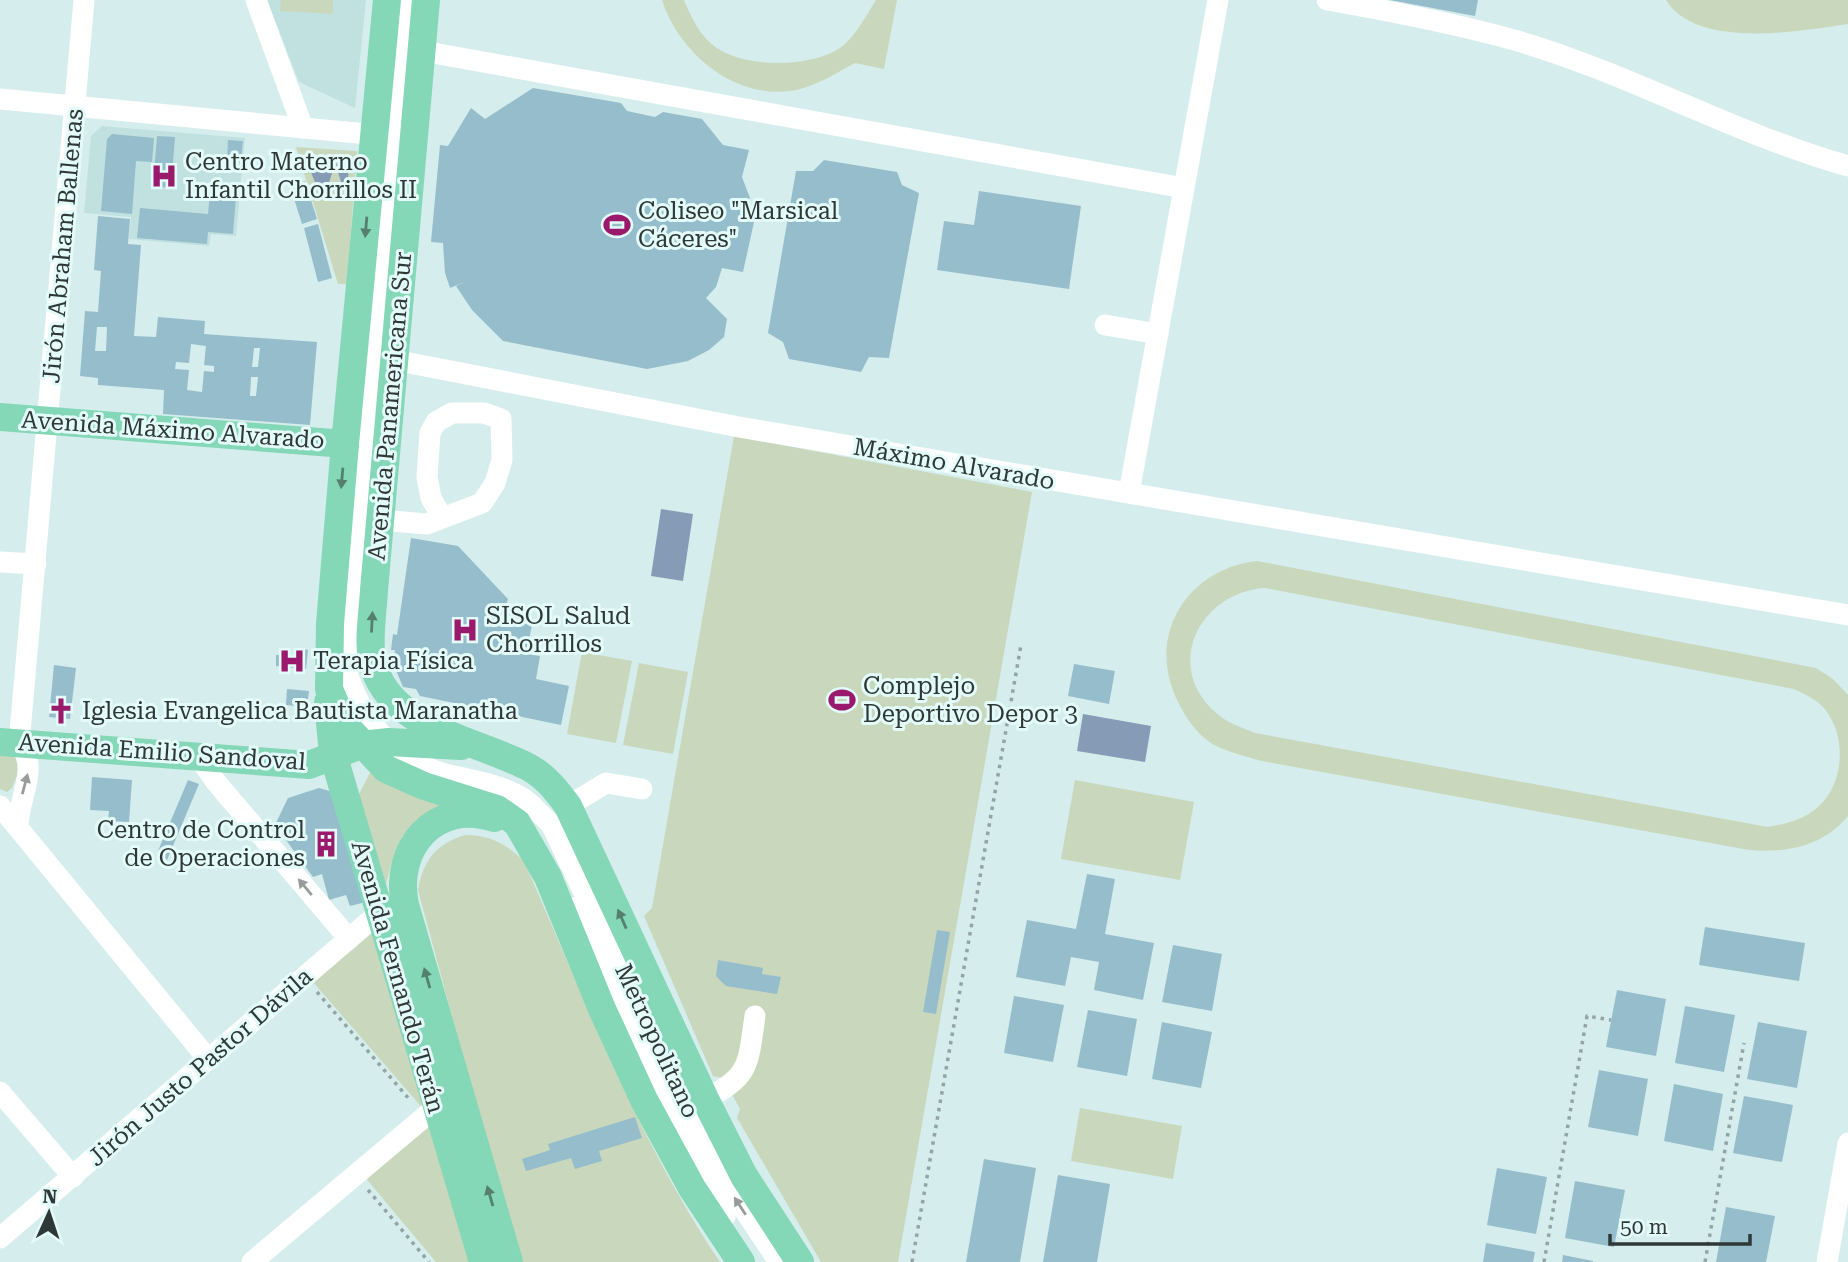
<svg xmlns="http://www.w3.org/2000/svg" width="1848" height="1262" font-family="'Roboto Serif',serif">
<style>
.built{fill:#c0e1e0}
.green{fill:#c9d8bd;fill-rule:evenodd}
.water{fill:#859bb6}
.building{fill:#96bdcc;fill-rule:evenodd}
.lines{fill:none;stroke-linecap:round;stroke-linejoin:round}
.path{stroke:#92a4a3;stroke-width:3.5;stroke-dasharray:3.5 5;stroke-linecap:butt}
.minor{stroke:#fff;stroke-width:21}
.major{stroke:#84d7b7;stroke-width:28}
.oneway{fill:#558071}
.oneway2{fill:#979c9b}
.labels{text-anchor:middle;stroke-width:6;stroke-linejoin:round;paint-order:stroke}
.poi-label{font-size:24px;fill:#2f3837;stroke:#e3fbf9;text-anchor:start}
.street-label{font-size:24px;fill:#2f3837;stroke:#e3fbf9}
</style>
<rect width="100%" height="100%" fill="#d5edec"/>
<g class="built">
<polygon points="267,0 366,0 355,108 299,82"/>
<polygon points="102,126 245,138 236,236 211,234 209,246 129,239 131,217 84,213 91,136"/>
</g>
<g class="green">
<polygon points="281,0 333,0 333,14 280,11"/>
<path d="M662 0H684C691 17 701 38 717 48 746 69 819 68 845 44 857 33 867 14 876 0H897L884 69 855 63C840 71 824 81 807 87 744 108 680 57 662 0Z"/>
<path d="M1666 0H1848V24C1800 31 1697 50 1666 0Z"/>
<polygon points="296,147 357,151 347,284 338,284"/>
<polygon points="734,436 1032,492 898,1262 821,1262 737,1118 740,1109 723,1078 713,1076 644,916 652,908"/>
<path d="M1257 561 1816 668 1833 679 1848 695V816C1822 847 1787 853 1749 850L1262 761C1245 756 1226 752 1211 743 1196 733 1186 718 1178 702 1145 636 1187 569 1257 561ZM1265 588 1794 689C1804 694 1814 698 1822 706 1848 733 1846 788 1813 811 1799 821 1784 824 1768 827L1255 733C1241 727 1227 723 1216 713 1162 666 1200 592 1265 588Z"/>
<polygon points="582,652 632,661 616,743 567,734"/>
<polygon points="639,663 688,672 673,754 623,745"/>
<polygon points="0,753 19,755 23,761 12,788 7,792 0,789"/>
<path d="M372 769 460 806C398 826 400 832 384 893L357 798Z"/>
<polygon points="1075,780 1194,802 1180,880 1061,859"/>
<path d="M466 835C491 835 507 845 524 861 584 998 637 1138 720 1262H518L418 890C423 861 436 843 466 835Z"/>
<polygon points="376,927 425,1111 313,982"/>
<polygon points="1080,1108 1182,1126 1173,1179 1071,1161"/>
<polygon points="430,1122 474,1262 436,1262 364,1176"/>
</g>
<g class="water">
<polygon points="339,156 350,161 347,185 342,185 336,166"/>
<polygon points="316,159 325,159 333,170 328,186 322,189 317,187 310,170"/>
<polygon points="661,509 693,514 683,581 651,576"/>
<polygon points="1083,714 1151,726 1145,762 1077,751"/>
</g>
<g class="building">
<polygon points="1390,0 1478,0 1475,16"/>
<polygon points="533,88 621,103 627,111 655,117 663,112 702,119 723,145 749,150 742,177 750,198 745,203 756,213 743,272 722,268 716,287 706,298 727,319 724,337 709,350 688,361 647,369 503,341 472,310 456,286 467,281 450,288 445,273 443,243 431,242 440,145 448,146 471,108 485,119"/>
<polygon points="112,134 154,138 152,162 136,161 132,214 101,211 107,139"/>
<polygon points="157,136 175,137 171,188 153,186"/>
<polygon points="228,140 243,141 241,162 227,161"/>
<polygon points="824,160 897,172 902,185 919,193 889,358 869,357 861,372 789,359 783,342 768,333 796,171 813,171"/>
<polygon points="305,181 317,219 302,224 290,186"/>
<polygon points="211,182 237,184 233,234 208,232 207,244 137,238 140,208 208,214"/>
<polygon points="979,191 1081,206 1069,289 937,270 944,221 974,225"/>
<path d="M98 216 130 219 128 244 141 245 134 336 156 337 158 317 205 321 204 334 317 342 310 425 163 414 164 390 98 385V378L80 376 85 311 98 312 101 271 94 270ZM97 327H107L106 351H95ZM191 344 206 346 204 365 214 366V372L204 371 202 392 187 390 189 370 175 369 176 362 189 363ZM254 348H260L258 367H252ZM251 377H258L256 396H250Z"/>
<polygon points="318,224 332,278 318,282 304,228"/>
<polygon points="411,538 458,546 508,599 506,606 512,607 509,621 532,625 526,654 540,656 536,679 569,686 561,725 420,696 416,689 403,687 393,663 395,650 391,650 393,634 397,635"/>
<polygon points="297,648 308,650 306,669 276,666 276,655 296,656"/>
<polygon points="1074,664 1115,671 1109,704 1068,696"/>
<polygon points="54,665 76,668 70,719 49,717"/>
<polygon points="287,689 309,691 307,707 286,705"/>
<polygon points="92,777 132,780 129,822 108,821 109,811 90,810"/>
<polygon points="188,780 199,784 167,860 158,851"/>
<polygon points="319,788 333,792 366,902 350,906 346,895 329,900 322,874 313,877 275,825 288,798"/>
<polygon points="1087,874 1115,879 1105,934 1154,943 1143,1000 1094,990 1099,962 1071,957 1065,986 1016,977 1027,920 1076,929"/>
<polygon points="1705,927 1805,943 1799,981 1699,965"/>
<polygon points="937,930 950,932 936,1014 923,1012"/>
<polygon points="1173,945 1222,954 1212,1011 1162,1002"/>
<polygon points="718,960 763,968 762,974 781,977 777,994 726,986 716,976"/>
<polygon points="1617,990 1666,999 1656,1056 1606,1047"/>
<polygon points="1014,996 1064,1005 1053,1062 1004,1053"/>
<polygon points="1685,1006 1735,1015 1724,1072 1675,1063"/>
<polygon points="1088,1010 1137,1019 1127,1076 1077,1067"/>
<polygon points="1162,1022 1212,1032 1201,1088 1152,1079"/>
<polygon points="1758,1022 1807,1031 1797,1088 1747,1079"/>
<polygon points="1599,1070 1648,1079 1638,1136 1588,1127"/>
<polygon points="1674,1084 1723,1094 1713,1151 1664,1141"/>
<polygon points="1744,1096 1793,1105 1782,1162 1733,1153"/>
<polygon points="635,1117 642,1138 599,1151 602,1161 575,1169 571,1158 526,1171 522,1159 550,1150 548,1144"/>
<polygon points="984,1159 1036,1168 1020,1262 966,1262"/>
<polygon points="1497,1168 1547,1177 1536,1234 1487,1225"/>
<polygon points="1058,1175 1110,1184 1097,1262 1043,1262"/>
<polygon points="1575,1181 1625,1190 1614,1247 1565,1238"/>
<polygon points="1726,1207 1775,1216 1766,1262 1716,1262"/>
<polygon points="1486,1243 1535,1252 1533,1262 1483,1262"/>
<polygon points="1563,1255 1593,1261 1593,1262 1562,1262"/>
</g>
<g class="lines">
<g class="path">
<polyline points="317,992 410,1100"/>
<polyline points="368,1190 429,1262"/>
<polyline points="912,1262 1021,645"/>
<polyline points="1544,1262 1587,1016 1611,1020"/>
<polyline points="1705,1262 1744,1043"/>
</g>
<g class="minor">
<polyline points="256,0 303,128"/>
<path d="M406 0 347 672C361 719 394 759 442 773 468 780 496 783 519 796 532 803 540 815 551 824L703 1140 729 1187 779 1262"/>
<path d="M1327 0C1390 11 1453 23 1514 40 1629 73 1734 134 1848 166"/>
<polyline points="422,51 1184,188"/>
<polyline points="0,99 388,136"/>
<polyline points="1105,325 1158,334"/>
<polyline points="394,360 739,427 1848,615"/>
<polyline points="1129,493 1218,0"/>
<polyline points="380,520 427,524 482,503 495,483 502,460 501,419 484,413 452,413 436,422 430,433 427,477 431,498 442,517"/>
<polyline points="0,562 36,564"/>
<polyline points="199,758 216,782 349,939"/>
<polyline points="0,806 208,1059"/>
<polyline points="568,806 606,783 642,789"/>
<path d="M18 826C18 799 40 767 19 744L84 0"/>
<polyline points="577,907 649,1068 725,1216"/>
<polyline points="0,1092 73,1177"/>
<path d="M705 1099C751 1077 748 1063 755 1016"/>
<polyline points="0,1238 380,912 391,909"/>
<polyline points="252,1262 435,1108 449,1100"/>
<polyline points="1827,1262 1848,1143"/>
</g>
<g class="major">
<polyline points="387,0 345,444 330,624 329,689 344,724 386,769 424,786 497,809 517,823 548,877 602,1009 644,1100 692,1188 741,1262"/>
<path d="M426 0 374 590C373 612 368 638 372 660 387 729 478 740 530 768 546 777 557 791 568 806L705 1099 744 1176 800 1262"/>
<polyline points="0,417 345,444"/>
<polyline points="328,702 333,754 483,1262"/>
<polyline points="0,742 309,765 361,745 389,742 461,746"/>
<path d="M494 818C435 799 393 848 405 905L509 1262"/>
</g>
</g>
<defs><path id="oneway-solid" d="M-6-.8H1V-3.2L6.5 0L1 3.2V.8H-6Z" transform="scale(1.75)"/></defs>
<g class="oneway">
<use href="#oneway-solid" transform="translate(366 227) rotate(95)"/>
<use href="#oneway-solid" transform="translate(342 478) rotate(95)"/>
<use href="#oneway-solid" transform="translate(372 622) rotate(-87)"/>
<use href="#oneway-solid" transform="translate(622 919) rotate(-114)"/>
<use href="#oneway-solid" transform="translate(427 978) rotate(-106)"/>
<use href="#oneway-solid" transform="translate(490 1196) rotate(-106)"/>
</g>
<g class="oneway2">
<use href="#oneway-solid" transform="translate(25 784) rotate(-75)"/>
<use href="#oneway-solid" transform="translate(305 887) rotate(-130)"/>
<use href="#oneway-solid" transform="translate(740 1206) rotate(-123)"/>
</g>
<defs>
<g id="hospital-bare" transform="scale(2.1)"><path d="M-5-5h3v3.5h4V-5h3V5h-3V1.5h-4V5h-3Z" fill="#9b196d" stroke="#e3fbf9" stroke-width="2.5" paint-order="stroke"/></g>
<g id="stadium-bare" transform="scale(2.1)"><path d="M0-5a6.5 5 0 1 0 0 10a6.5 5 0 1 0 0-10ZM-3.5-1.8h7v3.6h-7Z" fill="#9b196d" stroke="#e3fbf9" stroke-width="2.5" paint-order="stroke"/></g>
<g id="church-bare" transform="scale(2.1)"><path d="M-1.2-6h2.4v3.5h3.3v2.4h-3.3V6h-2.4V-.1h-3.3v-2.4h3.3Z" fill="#9b196d" stroke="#e3fbf9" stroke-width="2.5" paint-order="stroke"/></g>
<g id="building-bare" transform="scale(2.1)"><path d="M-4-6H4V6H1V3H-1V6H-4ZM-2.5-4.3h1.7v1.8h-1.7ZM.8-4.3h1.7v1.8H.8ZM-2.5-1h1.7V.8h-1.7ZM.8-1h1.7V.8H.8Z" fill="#9b196d" stroke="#e3fbf9" stroke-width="2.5" paint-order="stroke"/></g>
</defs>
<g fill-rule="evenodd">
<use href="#hospital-bare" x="164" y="176"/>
<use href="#stadium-bare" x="617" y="225"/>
<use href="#hospital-bare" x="465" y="630"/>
<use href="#hospital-bare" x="292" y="661"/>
<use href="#stadium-bare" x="842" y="700"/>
<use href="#church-bare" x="61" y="711"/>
<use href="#building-bare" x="326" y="844"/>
</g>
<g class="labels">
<g class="poi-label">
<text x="185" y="170">Centro Materno<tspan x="185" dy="28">Infantil Chorrillos II</tspan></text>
<text x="638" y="219">Coliseo "Marsical<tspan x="638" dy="28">Cáceres"</tspan></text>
<text x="486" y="624">SISOL Salud<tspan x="486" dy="28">Chorrillos</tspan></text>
<text x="313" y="669">Terapia Física</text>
<text x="863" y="694">Complejo<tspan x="863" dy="28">Deportivo Depor 3</tspan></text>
<text x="82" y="719">Iglesia Evangelica Bautista Maranatha</text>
<text x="305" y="838" text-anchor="end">Centro de Control<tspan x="305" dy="28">de Operaciones</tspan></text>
</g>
<g class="street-label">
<text transform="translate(63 246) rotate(-85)" y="8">Jirón Abraham Ballenas</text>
<text transform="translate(390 406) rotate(-85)" y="8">Avenida Panamericana Sur</text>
<text transform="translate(173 430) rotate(4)" y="8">Avenida Máximo Alvarado</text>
<text transform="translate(954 464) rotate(10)" y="8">Máximo Alvarado</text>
<text transform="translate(162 752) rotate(4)" y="8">Avenida Emilio Sandoval</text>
<text transform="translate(398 977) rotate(74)" y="8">Avenida Fernando Terán</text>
<text transform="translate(657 1041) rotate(65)" y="8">Metropolitano</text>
<text transform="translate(200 1067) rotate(-41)" y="8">Jirón Justo Pastor Dávila</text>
</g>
</g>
<g transform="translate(49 1213) rotate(3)" stroke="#e3fbf9" stroke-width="5" paint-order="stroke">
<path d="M0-5L12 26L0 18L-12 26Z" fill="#2f3837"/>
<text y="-10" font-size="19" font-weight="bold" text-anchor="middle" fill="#2f3837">N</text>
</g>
<path d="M1610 1234v10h140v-10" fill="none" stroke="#2f3837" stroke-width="3.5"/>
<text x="1620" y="1234" font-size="21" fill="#2f3837" stroke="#e3fbf9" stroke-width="5" paint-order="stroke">50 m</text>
</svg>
